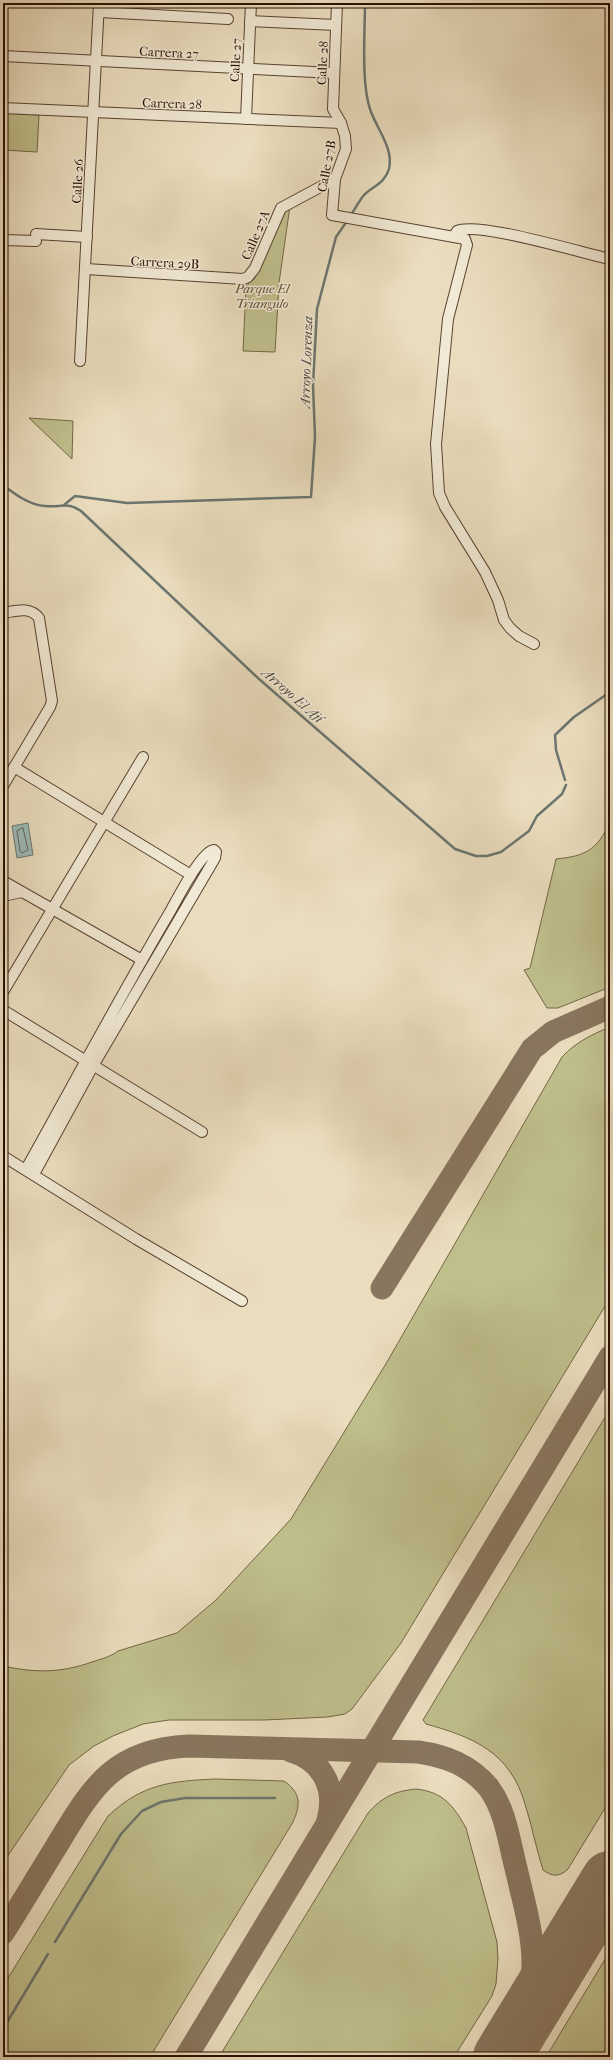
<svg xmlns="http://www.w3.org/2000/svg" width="613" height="2060" font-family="'IM FELL French Canon',serif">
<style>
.green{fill:#bfbf8c;stroke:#746646}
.water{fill:#9abab9;stroke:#6c756f}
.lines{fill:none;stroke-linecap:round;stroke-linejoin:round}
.shore{stroke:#61645c;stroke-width:1}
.stream{stroke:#6c756f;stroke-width:2.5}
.taxiway{stroke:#89765f;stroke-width:23}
.runway{stroke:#89765f;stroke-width:58}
.street-casing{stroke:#584230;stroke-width:12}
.street{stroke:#f1e9d5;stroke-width:10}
.labels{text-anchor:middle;stroke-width:3;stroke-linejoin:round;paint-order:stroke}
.street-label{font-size:13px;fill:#280e00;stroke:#f1e9d5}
.park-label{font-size:13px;font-style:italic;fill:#5d4c31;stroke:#f1e9d5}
.water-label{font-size:14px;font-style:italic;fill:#504a41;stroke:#f1e9d5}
</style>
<rect width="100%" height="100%" fill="#eaddbe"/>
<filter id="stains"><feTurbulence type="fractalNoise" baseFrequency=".005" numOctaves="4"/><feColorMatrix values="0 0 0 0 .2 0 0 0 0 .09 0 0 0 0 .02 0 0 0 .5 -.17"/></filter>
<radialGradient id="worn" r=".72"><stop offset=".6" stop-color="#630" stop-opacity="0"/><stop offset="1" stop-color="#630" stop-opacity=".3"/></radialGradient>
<g class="green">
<polygon points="3,113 39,115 37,152 3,150"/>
<polygon points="290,206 279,283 275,352 243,351 246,286 255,278 280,218 284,211"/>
<polygon points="29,418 73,421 72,459"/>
<path d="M610 822V987L558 1008H547L524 970 530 968 556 859C586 856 597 850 610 822Z"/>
<path d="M610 1027V1298L401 1643 352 1709 345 1714 328 1717 264 1720H169L143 1724 113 1736 94 1746 69 1765 3 1863V1747L6 1742 3 1739V1666C35 1673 61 1673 92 1662 101 1659 110 1657 118 1651L177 1633 216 1600 291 1519 387 1362 562 1057C576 1042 591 1035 610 1027Z"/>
<path d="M610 1409V1800L568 1869C560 1877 552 1877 543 1870 536 1848 532 1826 525 1804 510 1752 473 1737 426 1724L423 1720Z"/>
<path d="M215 1779 284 1781C301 1793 301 1804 293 1822L150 2057H3V1986L108 1816C142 1784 171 1781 215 1779Z"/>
<path d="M416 1789C443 1792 453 1805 466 1828L497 1942 498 1959 496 1984 492 1996 454 2057H219L368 1813C382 1797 395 1791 416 1789Z"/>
<polygon points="610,1951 610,2057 546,2057"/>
</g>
<polygon class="water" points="28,823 33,855 17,858 12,826"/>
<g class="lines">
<polygon class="shore" points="23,828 28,850 22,853 20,851 17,831"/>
<g class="stream">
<path d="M351 215C355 209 359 201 364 195 373 186 385 183 389 169 394 148 376 128 370 109 361 82 365 32 365 3"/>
<polyline points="3,368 7,368"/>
<path d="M3 485C15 494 29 505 45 506 60 508 66 501 81 511L259 679 455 849 476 856H487L501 852 529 831 537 816 562 794 566 785"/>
<polyline points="64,505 75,496 127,503 311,497 315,437 313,385 317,309 336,237 347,221"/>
<polyline points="565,780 556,750 555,735 574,717 610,692"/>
<polyline points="55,1942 121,1834 142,1811 161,1802 185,1798 275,1798"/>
<polyline points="3,2029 48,1954"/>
</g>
<g class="taxiway">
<polyline points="382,1288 532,1049 553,1032 610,1007"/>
<path d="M291 1751C322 1760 337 1788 328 1820"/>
<path d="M3 1933C21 1905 38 1876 56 1847 91 1789 113 1749 189 1746L418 1752C446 1756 470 1765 489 1788 506 1811 509 1842 516 1868 523 1900 533 1931 533 1964 533 1987 526 2010 518 2032"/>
<polyline points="186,2057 610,1357"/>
</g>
<polyline class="runway" points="502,2057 610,1880"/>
<g class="street-casing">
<g id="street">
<polyline points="337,3 333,109 341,123 345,136 346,149 335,179 332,215 465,239 467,245 448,319 436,444 439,493 445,507 485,572 498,600 504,620 510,628 519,636 534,644"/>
<polyline points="99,12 228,19"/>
<polyline points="250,21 336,25"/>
<polyline points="3,56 334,73"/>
<polyline points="3,108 341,123"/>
<polyline points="246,119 251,3"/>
<polyline points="36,234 87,237"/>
<path d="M454 237 457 231C478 221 582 253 610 259"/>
<polyline points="3,240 36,241"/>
<polyline points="86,269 243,279 248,277 255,268 281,208 335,179"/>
<polyline points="80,361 99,3"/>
<path d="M3 613C16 611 30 606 39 618L52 701 50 707 3 786"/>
<polyline points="14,767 191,875"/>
<polyline points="3,881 142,960"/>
<polyline points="3,896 22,892"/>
<polyline points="3,992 143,757"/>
<polyline points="3,1010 202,1132"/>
<polyline points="3,1156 136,1239 242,1301"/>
<path d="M26 1169C74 1083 121 995 171 910 177 899 203 849 214 850L216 852 215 858 93 1066 34 1174"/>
</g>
</g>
<use href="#street" class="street"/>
</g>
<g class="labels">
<g class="street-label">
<text transform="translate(169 52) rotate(3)" y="5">Carrera 27</text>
<text transform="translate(235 60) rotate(-87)" y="5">Calle 27</text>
<text transform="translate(322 63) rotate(-87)" y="5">Calle 28</text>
<text transform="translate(172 103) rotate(2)" y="5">Carrera 28</text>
<text transform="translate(326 166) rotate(-79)" y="5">Calle 27B</text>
<text transform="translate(77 181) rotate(-87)" y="5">Calle 26</text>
<text transform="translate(255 235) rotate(-67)" y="5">Calle 27A</text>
<text transform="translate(165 262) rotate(3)" y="5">Carrera 29B</text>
</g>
<g class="park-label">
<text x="262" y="293">Parque El<tspan x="262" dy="15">Triangulo</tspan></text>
</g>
<g class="water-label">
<text transform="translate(306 362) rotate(-88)" y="5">Arroyo Lorenza</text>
<text transform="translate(293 695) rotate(41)" y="5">Arroyo El Ají</text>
</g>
</g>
<rect width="613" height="2060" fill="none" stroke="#eaddbe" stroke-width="16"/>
<rect x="4" y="4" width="605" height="2052" fill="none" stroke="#280e00" stroke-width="2"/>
<rect x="8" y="8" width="597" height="2044" fill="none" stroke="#280e00"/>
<rect width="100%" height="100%" filter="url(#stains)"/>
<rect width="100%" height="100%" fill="url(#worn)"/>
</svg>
